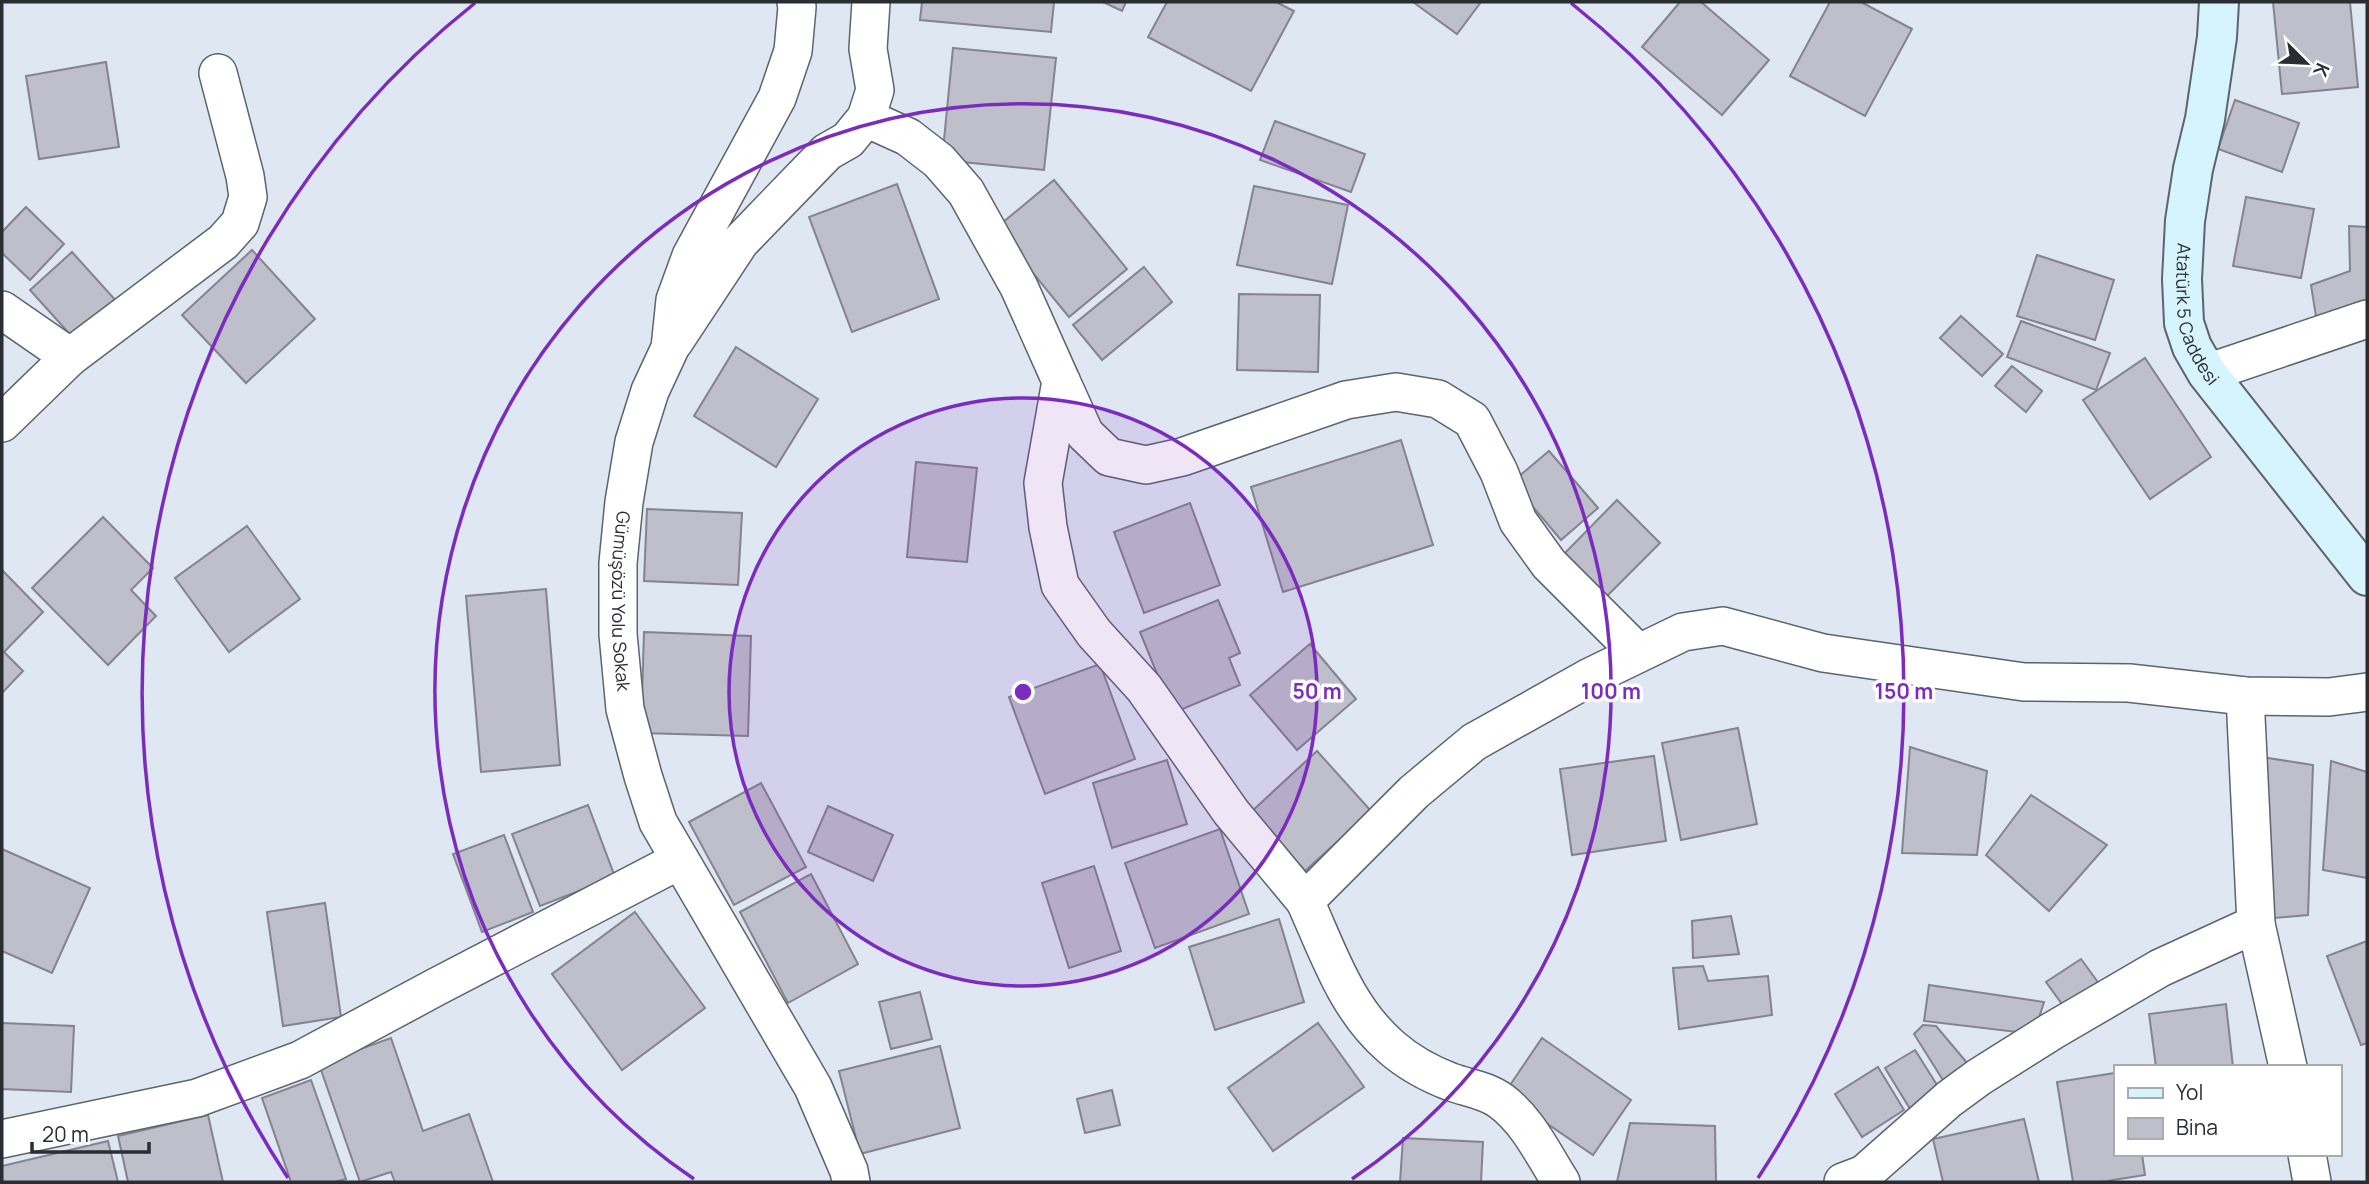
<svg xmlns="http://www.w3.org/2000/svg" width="2369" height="1184" font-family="Manrope,sans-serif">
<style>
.building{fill:#bfbecb;stroke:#84838f;stroke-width:2}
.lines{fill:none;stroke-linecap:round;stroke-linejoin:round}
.minor-casing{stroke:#5c646d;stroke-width:40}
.secondary-casing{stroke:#5c646d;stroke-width:42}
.minor{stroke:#fff;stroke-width:37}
.secondary{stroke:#d6f4fe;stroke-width:38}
.ring{fill:none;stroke:#7b2cbf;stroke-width:3.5}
.labels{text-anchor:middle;stroke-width:7;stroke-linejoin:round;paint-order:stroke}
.street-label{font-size:18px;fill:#2a2d31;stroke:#fff}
.centre{fill:#7b2cbf;stroke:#fff;stroke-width:3.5}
.ring-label{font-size:21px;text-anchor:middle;font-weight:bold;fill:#7b2cbf;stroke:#fff;stroke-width:7;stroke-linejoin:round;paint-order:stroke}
</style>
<rect width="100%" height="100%" fill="#dee7f2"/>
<g class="building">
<polygon points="922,2 1054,2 1051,32 920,20"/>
<polygon points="1103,2 1126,2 1122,11"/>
<polygon points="1167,2 1276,2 1294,11 1251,91 1148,37"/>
<polygon points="1413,2 1481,2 1457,34"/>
<polygon points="1680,2 1701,2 1769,60 1722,115 1642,47"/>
<polygon points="1830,2 1861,2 1912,29 1865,116 1790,76"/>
<polygon points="2273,2 2350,2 2358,87 2282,94"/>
<polygon points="953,48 1056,58 1044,170 942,160"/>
<polygon points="106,62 119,147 39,159 26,76"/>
<polygon points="2235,100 2299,123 2282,172 2218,149"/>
<polygon points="1275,121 1365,154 1351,192 1260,160"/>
<polygon points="1054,180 1127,269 1069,317 996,228"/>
<polygon points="897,184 939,299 852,332 809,217"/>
<polygon points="1254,186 1348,205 1332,284 1237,265"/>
<polygon points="2246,197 2314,209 2301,278 2233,266"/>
<polygon points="26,207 64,244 30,280 2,253 2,232"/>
<polygon points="2349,226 2367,227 2367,305 2317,323 2311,285 2350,271"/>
<polygon points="252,250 315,319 246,383 182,315"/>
<polygon points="72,252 118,303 76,341 30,290"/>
<polygon points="2037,255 2114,280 2095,340 2017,316"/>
<polygon points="1144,267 1172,302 1102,360 1073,325"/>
<polygon points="1239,294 1320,295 1318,372 1237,370"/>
<polygon points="1961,316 2003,354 1982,376 1940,338"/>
<polygon points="2021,321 2110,353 2096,390 2007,357"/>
<polygon points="736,347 818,399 776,467 694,416"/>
<polygon points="2145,358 2211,457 2150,499 2083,400"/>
<polygon points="2012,366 2042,391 2026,412 1995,386"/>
<polygon points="1401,440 1433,545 1283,592 1251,487"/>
<polygon points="1549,451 1598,508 1561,540 1512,482"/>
<polygon points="916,462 977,468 967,562 907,557"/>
<polygon points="1617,500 1660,543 1603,600 1560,558"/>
<polygon points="1190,503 1220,585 1144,613 1114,532"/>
<polygon points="647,509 742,513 738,585 644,581"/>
<polygon points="103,517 153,568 131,590 156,616 108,665 32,588"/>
<polygon points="247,526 300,599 229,652 175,578"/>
<polygon points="2,570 43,612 4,652 23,671 2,693"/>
<polygon points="546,589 560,765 481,772 466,596"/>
<polygon points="1218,600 1240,653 1229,658 1240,685 1173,713 1140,632"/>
<polygon points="644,632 751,636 748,736 641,733"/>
<polygon points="1310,644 1356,699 1297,750 1250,695"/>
<polygon points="1100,664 1135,759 1045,794 1009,697"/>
<polygon points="1738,728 1757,824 1681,840 1662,743"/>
<polygon points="1910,747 1987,771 1977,855 1902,853"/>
<polygon points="1317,751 1371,811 1305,871 1251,812"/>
<polygon points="1654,756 1666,841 1572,855 1560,769"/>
<polygon points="2255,756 2313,765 2308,915 2263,919"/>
<polygon points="1167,760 1187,824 1112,848 1093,783"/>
<polygon points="2331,761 2367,772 2367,878 2323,870"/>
<polygon points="761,783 806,867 734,905 689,822"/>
<polygon points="2031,795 2107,845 2049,911 1986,855"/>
<polygon points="588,805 615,877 540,906 512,834"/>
<polygon points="828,806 893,835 873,881 808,852"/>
<polygon points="1220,829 1249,914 1155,948 1125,863"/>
<polygon points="504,835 533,912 482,932 453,854"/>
<polygon points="2,849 90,888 52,973 2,951"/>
<polygon points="1094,866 1121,951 1069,968 1042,883"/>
<polygon points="811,874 858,964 788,1003 740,912"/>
<polygon points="325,903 341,1017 283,1026 267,912"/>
<polygon points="635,912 705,1008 622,1070 552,974"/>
<polygon points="1731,916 1739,954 1693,958 1692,921"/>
<polygon points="1279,919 1304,1002 1215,1030 1189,947"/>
<polygon points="2367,941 2367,1043 2361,1045 2327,956"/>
<polygon points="2081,959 2100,985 2067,1011 2046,982"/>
<polygon points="1703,966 1708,981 1768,976 1772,1015 1679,1029 1673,968"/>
<polygon points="1929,985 2044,1002 2034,1034 1924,1021"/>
<polygon points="920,992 932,1039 891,1049 879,1002"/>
<polygon points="2226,1004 2233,1067 2156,1067 2149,1014"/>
<polygon points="2,1023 74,1026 71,1092 2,1089"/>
<polygon points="1318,1023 1364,1087 1273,1151 1228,1088"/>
<polygon points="1923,1025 1936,1026 1974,1071 1946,1085 1914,1034"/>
<polygon points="391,1038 423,1131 469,1114 493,1182 395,1182 391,1172 360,1182 319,1064"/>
<polygon points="1542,1038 1631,1100 1593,1155 1504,1094"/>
<polygon points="940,1046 960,1128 860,1154 839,1071"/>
<polygon points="1915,1050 1942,1093 1912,1112 1885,1068"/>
<polygon points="1878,1067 1904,1110 1862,1137 1835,1094"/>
<polygon points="2115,1073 2115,1154 2142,1154 2145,1175 2101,1182 2073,1182 2057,1082"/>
<polygon points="311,1080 346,1179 335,1182 291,1182 262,1098"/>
<polygon points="1112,1090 1120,1125 1085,1133 1077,1099"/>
<polygon points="208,1115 223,1182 128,1182 118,1136"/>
<polygon points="2024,1119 2039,1182 1943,1182 1933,1139"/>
<polygon points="1630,1123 1715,1126 1716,1182 1617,1182"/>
<polygon points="1403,1138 1483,1142 1481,1182 1400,1182"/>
<polygon points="108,1141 118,1182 2,1182 2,1166"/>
</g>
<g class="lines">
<g class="minor-casing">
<g id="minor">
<path id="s1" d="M796 2 797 7 793 51 777 98 691 256 675 300 670 348 650 391 634 442 624 502 618 563V634L625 709 643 776 658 822 813 1087 849 1171 851 1182"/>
<polyline points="866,118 908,137 939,161 966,192 1019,287 1061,381 1043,483 1048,527 1060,585 1094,633 1144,688 1231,812 1305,901 1414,792 1474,742 1590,677 1683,632 1723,626 1823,653 2024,682 2129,683 2245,696 2329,697 2367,692"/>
<polyline points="2,310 70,357"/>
<polyline points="674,342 740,242 827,152 848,140 866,118 875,90 868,49 871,2"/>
<polyline points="2207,373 2367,319"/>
<polyline points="1061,381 1085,434 1109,457 1146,465 1182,457 1346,400 1396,392 1438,399 1472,420 1499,472 1518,521 1549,564 1638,653"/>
<polyline points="2,423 70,357 223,242 240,223 248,197 245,176 218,73"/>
<polyline points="2245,696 2256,924 2288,1067"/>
<path d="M1305 901C1329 954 1346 1008 1391 1047 1408 1062 1430 1074 1451 1082 1468 1088 1486 1090 1501 1101 1528 1121 1543 1154 1561 1182"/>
<polyline points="2,1139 197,1098 300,1060 436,987 680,860"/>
<polyline points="2307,1154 2312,1182"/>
<polyline points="1843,1182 1864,1174 1949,1099 1979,1077 2052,1031 2160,968 2256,924"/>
</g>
</g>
<g class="secondary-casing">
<g id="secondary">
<path id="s2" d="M2219 2 2217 37 2205 119 2193 169 2185 221 2182 279 2184 323 2192 347 2207 373 2367 576"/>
</g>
</g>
<use href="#minor" class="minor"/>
<use href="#secondary" class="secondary"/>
</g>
<circle cx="1023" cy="692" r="294" fill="#7b2cbf" fill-opacity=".12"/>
<g class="ring">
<circle cx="1023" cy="692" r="294"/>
<path d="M694 1179A588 588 0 1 1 1352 1179"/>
<path d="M288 1178A881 881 0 0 1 475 3M1571 3A881 881 0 0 1 1758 1178"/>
</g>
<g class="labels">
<g class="street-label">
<text dy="6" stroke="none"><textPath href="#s2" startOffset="318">Atatürk 5 Caddesi</textPath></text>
<text dy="6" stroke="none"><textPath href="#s1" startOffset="635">Gümüşözü Yolu Sokak</textPath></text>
</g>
</g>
<circle cx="1023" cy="692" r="10" class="centre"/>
<g class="ring-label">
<text x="1317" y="699">50 m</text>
<text x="1611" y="699">100 m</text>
<text x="1904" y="699">150 m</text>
</g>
<rect width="2369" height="1184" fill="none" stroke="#2a2d31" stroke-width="7"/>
<rect x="2114" y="1065" width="228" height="91" fill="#ffffff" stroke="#aaabad" stroke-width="2"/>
<rect x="2128" y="1088" width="35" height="10" fill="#d6f4fe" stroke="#aaabad" stroke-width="2"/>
<text x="2176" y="1100" font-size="21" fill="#2a2d31">Yol</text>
<rect x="2128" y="1118" width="35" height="21" fill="#bfbecb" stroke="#aaabad" stroke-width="2"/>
<text x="2176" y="1135" font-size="21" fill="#2a2d31">Bina</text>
<g transform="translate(2306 63) rotate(114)" stroke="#ffffff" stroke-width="5" paint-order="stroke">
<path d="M0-5L12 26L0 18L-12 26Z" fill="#2a2d31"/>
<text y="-10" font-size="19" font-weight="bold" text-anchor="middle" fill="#2a2d31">K</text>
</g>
<path d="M32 1142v10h117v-10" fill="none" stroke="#2a2d31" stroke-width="3.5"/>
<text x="42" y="1142" font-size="21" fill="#2a2d31" stroke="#ffffff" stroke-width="5" paint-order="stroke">20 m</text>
</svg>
